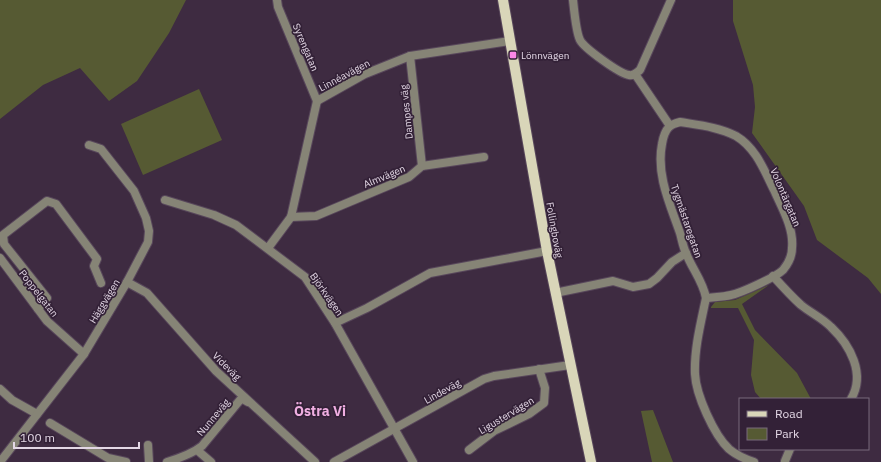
<svg xmlns="http://www.w3.org/2000/svg" width="881" height="462" font-family="'IBM Plex Sans',sans-serif">
<style>
.green{fill:#565a33}
.lines{fill:none;stroke-linecap:round;stroke-linejoin:round}
.minor-casing{stroke:#58475b;stroke-width:10}
.major-casing{stroke:#58475b;stroke-width:12}
.minor{stroke:#868476;stroke-width:8}
.major{stroke:#d9d6b9;stroke-width:10}
.poi-dot{fill:#fb87e6;stroke:#332137;stroke-width:1.5}
.labels{text-anchor:middle;stroke-width:3.5;stroke-linejoin:round;paint-order:stroke}
.street-label{font-size:10px;fill:#e3d7e5;stroke:#332137}
.poi-label{font-size:10px;fill:#e3d7e5;stroke:#332137;text-anchor:start}
.district-label{font-size:14px;font-weight:bold;fill:#efaee1;stroke:#332137}
</style>
<rect width="100%" height="100%" fill="#3e2b41"/>
<g class="green">
<polygon points="0,0 186,0 169,33 137,81 109,101 80,68 43,85 0,119"/>
<polygon points="733,0 881,0 881,294 868,278 817,240 804,206 752,133 755,107 753,85 733,21"/>
<polygon points="199,89 222,140 143,175 121,124"/>
<polygon points="769,285 742,304 755,330 797,373 811,399 761,399 755,392 751,375 754,340 738,308 711,308 711,307 715,302 735,300"/>
<polygon points="653,410 673,462 652,462 641,411"/>
</g>
<g class="lines">
<g class="minor-casing">
<g id="minor">
<polyline points="277,0 278,7 317,101"/>
<path d="M573 0C574 9 576 32 580 40 584 48 620 74 629 75 634 76 636 73 640 70L671 0"/>
<polyline points="410,56 422,166"/>
<polyline points="635,74 670,126"/>
<path d="M680 122C698 125 719 127 736 136 756 148 764 170 774 190 782 208 794 228 792 248 792 256 788 264 783 270 776 277 741 293 731 295 723 297 714 297 706 298 703 281 692 269 686 253 683 247 682 240 680 233 670 204 656 175 662 144 663 138 665 131 669 127 672 124 676 123 680 122Z"/>
<polyline points="165,200 214,215 236,225 305,277 335,323 413,462"/>
<polyline points="291,217 316,216 409,177 422,166 484,157"/>
<polyline points="268,248 291,217 317,101 365,74 410,56 510,41"/>
<polyline points="0,258 47,321 84,354"/>
<path d="M773 276C782 286 791 296 801 305 811 313 822 318 831 327 850 345 866 374 851 399"/>
<polyline points="127,282 147,293 216,371 315,462"/>
<polyline points="555,293 613,281 633,287 649,284 657,278 672,262 686,253"/>
<path d="M706 298C701 322 694 349 695 374 696 395 714 435 729 449 736 455 745 459 754 462"/>
<polyline points="38,309 47,298 4,244 3,235 47,201 56,204 97,259 94,266 101,283"/>
<polyline points="335,323 367,308 430,273 547,251"/>
<polyline points="0,389 12,400 37,414"/>
<polyline points="50,423 108,458 126,462"/>
<polyline points="148,445 149,462"/>
<polyline points="197,450 211,462"/>
<polyline points="469,450 494,431 529,414 544,403 545,388 539,369"/>
<polyline points="785,461 790,449"/>
<polyline points="0,462 84,354 127,282 148,242 149,231 146,218 134,191 101,149 89,145"/>
<path d="M167 462C180 458 192 454 202 446L240 400 243 399 248 402"/>
<polyline points="334,462 484,379 494,376 570,365"/>
</g>
</g>
<g class="major-casing">
<polyline id="major" points="503,0 547,251 591,462"/>
</g>
<use href="#minor" class="minor"/>
<use href="#major" class="major"/>
</g>
<rect class="poi-dot" x="509" y="51" width="8" height="8" rx="2"/>
<g class="labels">
<g class="street-label">
<text transform="translate(306 47) rotate(67)" y="4">Syrengatan</text>
<text transform="translate(344 75) rotate(-28)" y="4">Linnéavägen</text>
<text transform="translate(406 112) rotate(-96)" y="4">Dampes väg</text>
<text transform="translate(384 176) rotate(-23)" y="4">Almvägen</text>
<text transform="translate(786 197) rotate(67)" y="4">Volontärgatan</text>
<text transform="translate(687 221) rotate(71)" y="4">Tygmästaregatan</text>
<text transform="translate(555 230) rotate(80)" y="4">Follingboväg</text>
<text transform="translate(39 293) rotate(52)" y="4">Poppelgatan</text>
<text transform="translate(327 294) rotate(55)" y="4">Björkvägen</text>
<text transform="translate(104 301) rotate(-59)" y="4">Häggvägen</text>
<text transform="translate(227 366) rotate(45)" y="4">Videväg</text>
<text transform="translate(442 391) rotate(-29)" y="4">Lindeväg</text>
<text transform="translate(506 415) rotate(-31)" y="4">Ligustervägen</text>
<text transform="translate(213 417) rotate(-50)" y="4">Nunneväg</text>
</g>
<g class="poi-label">
<text x="521" y="59">Lönnvägen</text>
</g>
<g class="district-label">
<text x="320" y="416">Östra Vi</text>
</g>
</g>
<rect x="739" y="398" width="130" height="52" fill="#332137" stroke="#796a7d"/>
<rect x="747" y="411" width="20" height="6" fill="#d9d6b9" stroke="#796a7d"/>
<text x="775" y="418" font-size="12" fill="#e3d7e5">Road</text>
<rect x="747" y="428" width="20" height="12" fill="#565a33" stroke="#796a7d"/>
<text x="775" y="438" font-size="12" fill="#e3d7e5">Park</text>
<path d="M14 442v6h125v-6" fill="none" stroke="#e3d7e5" stroke-width="2"/>
<text x="20" y="442" font-size="12" fill="#e3d7e5" stroke="#332137" stroke-width="3" paint-order="stroke">100 m</text>
</svg>
